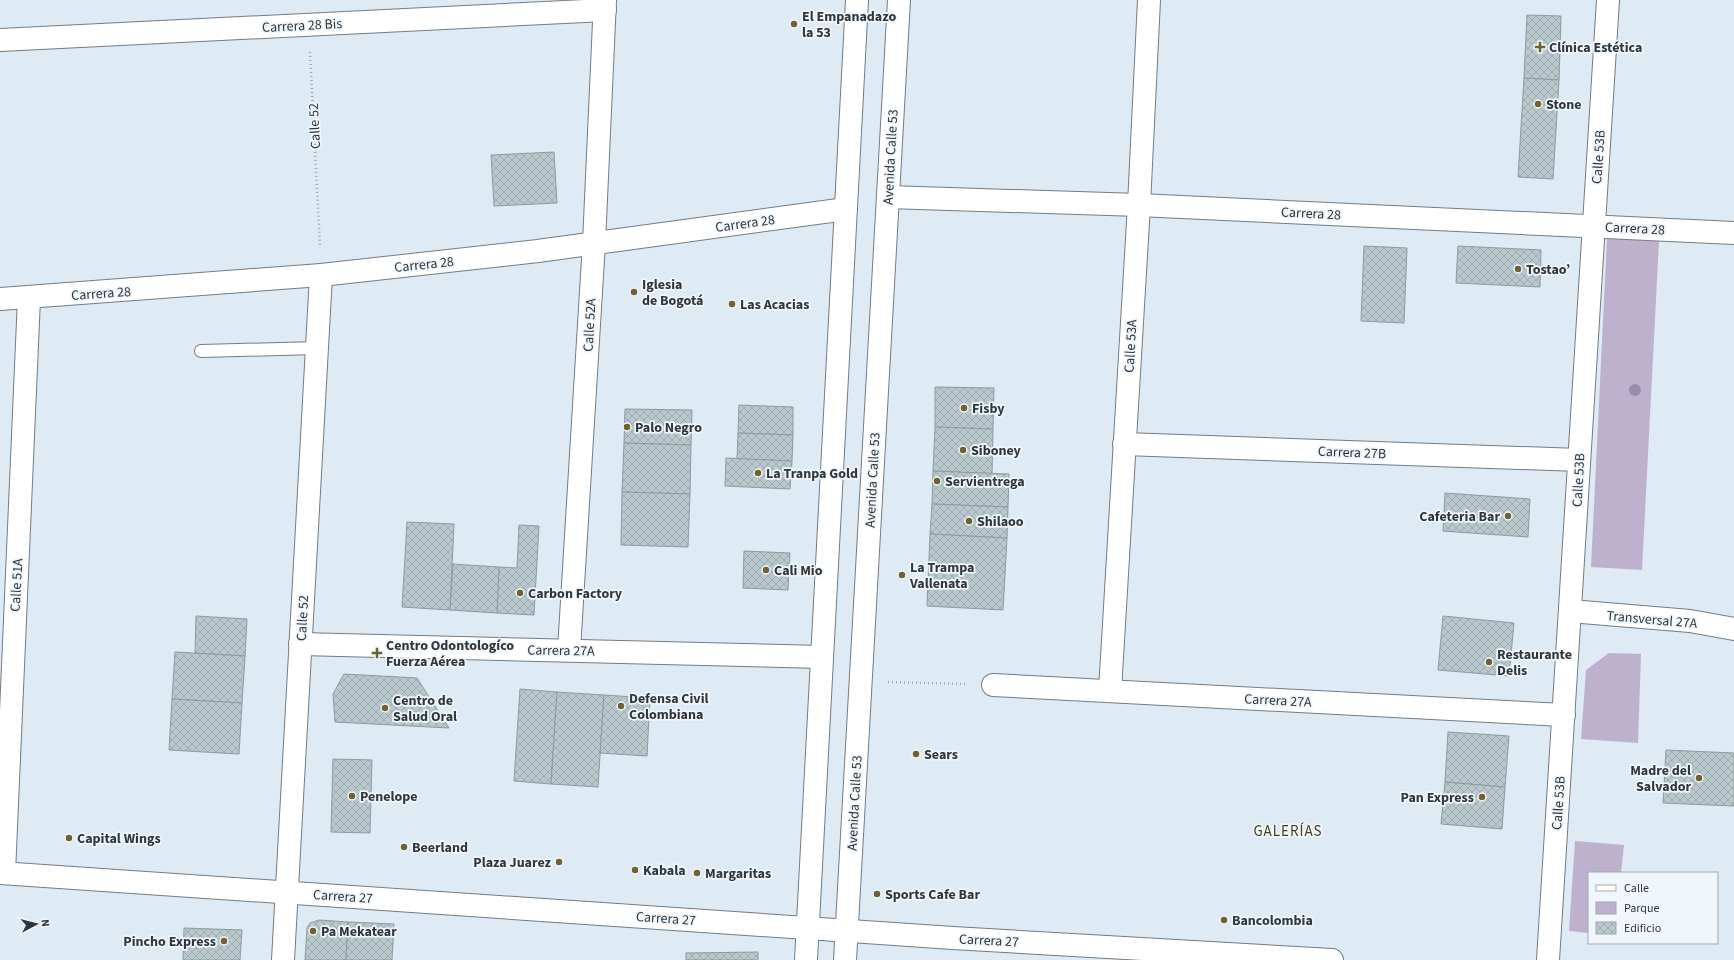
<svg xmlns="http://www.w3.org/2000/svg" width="1734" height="960" font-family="'Source Sans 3',sans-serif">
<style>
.green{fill:#bdb1ce}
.building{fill:url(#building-cross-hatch);stroke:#8b9b9f}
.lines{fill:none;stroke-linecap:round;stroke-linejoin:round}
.service-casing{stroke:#727c85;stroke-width:14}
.minor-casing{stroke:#727c85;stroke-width:24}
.tertiary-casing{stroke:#727c85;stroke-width:24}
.secondary-casing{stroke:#727c85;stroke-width:24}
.path{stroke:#9ea8af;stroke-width:2.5;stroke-dasharray:1 3;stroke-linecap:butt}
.service{stroke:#fff;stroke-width:12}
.minor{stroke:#fff;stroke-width:22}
.tertiary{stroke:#fff;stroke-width:22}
.secondary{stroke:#fff;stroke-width:22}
.tree{fill:#958eae}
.poi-dot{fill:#6f622f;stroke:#eff7fd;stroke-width:1.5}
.labels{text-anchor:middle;stroke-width:3.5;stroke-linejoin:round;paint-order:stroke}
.poi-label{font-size:14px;font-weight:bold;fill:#31363a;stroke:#eff7fd;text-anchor:start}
.street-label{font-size:14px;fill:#31363a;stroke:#eff7fd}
.neighbourhood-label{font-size:15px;letter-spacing:1px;fill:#493f16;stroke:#eff7fd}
</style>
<defs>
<pattern id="building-cross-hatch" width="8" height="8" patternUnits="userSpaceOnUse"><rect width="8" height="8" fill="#b8c8cc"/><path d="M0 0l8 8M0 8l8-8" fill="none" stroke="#9facb0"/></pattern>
</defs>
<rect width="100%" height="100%" fill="#deeaf4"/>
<g class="green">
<polygon points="1607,239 1659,241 1642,570 1591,567"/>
<polygon points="1609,653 1641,654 1638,743 1581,739 1586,670"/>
<polygon points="1575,841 1624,845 1621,873 1589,873 1589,933 1569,931"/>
</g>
<g class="building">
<polygon points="1527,15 1561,16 1559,80 1524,78"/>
<polygon points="1524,78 1559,80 1553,179 1518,177"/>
<polygon points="554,152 557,203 494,206 491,155"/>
<polygon points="1364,246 1407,248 1404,323 1361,321"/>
<polygon points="1458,246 1541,250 1540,287 1456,283"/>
<polygon points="935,387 994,388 993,429 935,427"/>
<polygon points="739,405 793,407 793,435 738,433"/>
<polygon points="625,409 692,410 691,445 624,443"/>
<polygon points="935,427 993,429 992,474 933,471"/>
<polygon points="738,433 793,435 792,461 737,459"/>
<polygon points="624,443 691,445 690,494 622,492"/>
<polygon points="726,458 792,461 790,489 725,486"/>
<polygon points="933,471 1009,474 1008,507 932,504"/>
<polygon points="622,492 690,494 688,547 621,545"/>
<polygon points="1445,493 1530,499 1528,537 1443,531"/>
<polygon points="932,504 1008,507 1007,538 930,534"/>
<polygon points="407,522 454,524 450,610 402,607"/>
<polygon points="519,525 539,526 534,615 497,613 499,567 517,568"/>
<polygon points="930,534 1007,538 1003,610 927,606"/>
<polygon points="744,551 790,553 788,590 743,588"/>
<polygon points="453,564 499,567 497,613 450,610"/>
<polygon points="196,616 247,619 245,656 195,653"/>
<polygon points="1443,616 1514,623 1509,676 1438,670"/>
<polygon points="175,652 245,656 242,703 172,699"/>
<polygon points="344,674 417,678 449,728 335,722 333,694"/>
<polygon points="520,689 557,692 551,784 514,781"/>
<polygon points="557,692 604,695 598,787 551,784"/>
<polygon points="604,695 650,698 647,756 600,753"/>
<polygon points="172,699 242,703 239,754 169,750"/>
<polygon points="1448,732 1509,736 1505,787 1445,782"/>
<polygon points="1666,750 1734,753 1734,806 1663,803"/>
<polygon points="333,759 372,760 370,833 331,832"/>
<polygon points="1445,782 1505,787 1502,829 1441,824"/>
<polygon points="319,920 348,922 346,960 305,960 307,928 310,923"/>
<polygon points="348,922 394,924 392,960 346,960"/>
<polygon points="184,928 242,930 240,960 183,960"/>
<polygon points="758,952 758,960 686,960 686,953"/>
</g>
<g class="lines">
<g class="service-casing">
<polyline id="service" points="201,351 317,348"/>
</g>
<g class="minor-casing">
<g id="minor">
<polyline points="0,40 605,10"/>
<polyline points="1124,444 1579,460"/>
<polyline points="1570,611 1690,621 1734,629"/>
<polyline points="300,644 822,657"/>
<polyline points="569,650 594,243 605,0"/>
<polyline points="993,685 1564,715"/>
<polyline points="1110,691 1139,205 1149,0"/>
<polyline points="0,873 953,938 1332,960"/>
<polyline points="4,873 29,298"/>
</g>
</g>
<g class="tertiary-casing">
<g id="tertiary">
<polyline points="888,197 1139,205 1734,233"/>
<polyline points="0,299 321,275 538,251 846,209"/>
<polyline points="283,960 321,275"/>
<polyline points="1548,960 1608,0"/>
</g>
</g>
<g class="secondary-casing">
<g id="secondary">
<polyline points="806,960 857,0"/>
<polyline points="845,960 899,0"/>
</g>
</g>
<g class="path">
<polyline points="310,52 320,247"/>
<polyline points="888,682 967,684"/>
</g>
<use href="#service" class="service"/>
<use href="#minor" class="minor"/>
<use href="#tertiary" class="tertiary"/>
<use href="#secondary" class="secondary"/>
</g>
<circle class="tree" cx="1635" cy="390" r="6"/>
<g class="poi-dot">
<circle cx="794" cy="24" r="4"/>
<path d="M1538 41h4v4h4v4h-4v4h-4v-4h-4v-4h4z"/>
<circle cx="1538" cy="104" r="4"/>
<circle cx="1518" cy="269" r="4"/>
<circle cx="634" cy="292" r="4"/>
<circle cx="732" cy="304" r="4"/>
<circle cx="964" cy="408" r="4"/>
<circle cx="627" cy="427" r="4"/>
<circle cx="963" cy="450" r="4"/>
<circle cx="758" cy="473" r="4"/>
<circle cx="937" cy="481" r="4"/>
<circle cx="1508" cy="516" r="4"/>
<circle cx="969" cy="521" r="4"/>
<circle cx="766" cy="570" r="4"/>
<circle cx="902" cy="575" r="4"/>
<circle cx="520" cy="593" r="4"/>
<path d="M375 647h4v4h4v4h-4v4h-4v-4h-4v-4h4z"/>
<circle cx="1489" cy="662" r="4"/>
<circle cx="621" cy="706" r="4"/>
<circle cx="385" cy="708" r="4"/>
<circle cx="916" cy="754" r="4"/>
<circle cx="1699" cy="778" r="4"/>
<circle cx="352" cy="796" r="4"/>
<circle cx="1482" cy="797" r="4"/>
<circle cx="69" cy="838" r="4"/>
<circle cx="404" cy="847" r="4"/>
<circle cx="559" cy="862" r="4"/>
<circle cx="635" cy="870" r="4"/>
<circle cx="697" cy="873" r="4"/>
<circle cx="877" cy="894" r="4"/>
<circle cx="1224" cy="920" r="4"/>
<circle cx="313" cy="931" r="4"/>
<circle cx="224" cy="941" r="4"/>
</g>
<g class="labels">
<g class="poi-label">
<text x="802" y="21">El Empanadazo<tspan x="802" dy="16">la 53</tspan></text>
<text x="1549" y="52">Clínica Estética</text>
<text x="1546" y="109">Stone</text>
<text x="1526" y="274">Tostao’</text>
<text x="642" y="289">Iglesia<tspan x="642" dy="16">de Bogotá</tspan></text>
<text x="740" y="309">Las Acacias</text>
<text x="972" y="413">Fisby</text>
<text x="635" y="432">Palo Negro</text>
<text x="971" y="455">Siboney</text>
<text x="766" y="478">La Tranpa Gold</text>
<text x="945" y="486">Servientrega</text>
<text x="1500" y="521" text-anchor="end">Cafeteria Bar</text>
<text x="977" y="526">Shilaoo</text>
<text x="910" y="572">La Trampa<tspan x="910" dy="16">Vallenata</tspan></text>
<text x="774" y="575">Cali Mio</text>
<text x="528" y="598">Carbon Factory</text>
<text x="386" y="650">Centro Odontologíco<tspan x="386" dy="16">Fuerza Aérea</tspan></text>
<text x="1497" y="659">Restaurante<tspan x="1497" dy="16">Delis</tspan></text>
<text x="629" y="703">Defensa Civil<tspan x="629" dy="16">Colombiana</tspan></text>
<text x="393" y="705">Centro de<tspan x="393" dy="16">Salud Oral</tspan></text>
<text x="924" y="759">Sears</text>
<text x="1691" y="775" text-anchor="end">Madre del<tspan x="1691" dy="16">Salvador</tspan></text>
<text x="360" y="801">Penelope</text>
<text x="1474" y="802" text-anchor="end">Pan Express</text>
<text x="77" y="843">Capital Wings</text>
<text x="412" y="852">Beerland</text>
<text x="551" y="867" text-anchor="end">Plaza Juarez</text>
<text x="643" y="875">Kabala</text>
<text x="705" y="878">Margaritas</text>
<text x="885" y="899">Sports Cafe Bar</text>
<text x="1232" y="925">Bancolombia</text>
<text x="321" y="936">Pa Mekatear</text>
<text x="216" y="946" text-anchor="end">Pincho Express</text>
</g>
<g class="street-label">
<text transform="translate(302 25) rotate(-3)" y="5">Carrera 28 Bis</text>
<text transform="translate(314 126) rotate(-93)" y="5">Calle 52</text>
<text transform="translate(890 157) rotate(-87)" y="5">Avenida Calle 53</text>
<text transform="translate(1598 157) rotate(-86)" y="5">Calle 53B</text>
<text transform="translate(1311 213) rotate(3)" y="5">Carrera 28</text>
<text transform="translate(745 223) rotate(-8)" y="5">Carrera 28</text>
<text transform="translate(1635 228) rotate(3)" y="5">Carrera 28</text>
<text transform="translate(424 264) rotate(-6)" y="5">Carrera 28</text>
<text transform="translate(101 293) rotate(-4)" y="5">Carrera 28</text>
<text transform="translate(589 325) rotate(-87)" y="5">Calle 52A</text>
<text transform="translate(1130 346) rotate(-87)" y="5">Calle 53A</text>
<text transform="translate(1352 452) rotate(2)" y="5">Carrera 27B</text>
<text transform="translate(872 480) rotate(-87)" y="5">Avenida Calle 53</text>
<text transform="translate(1578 480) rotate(-87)" y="5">Calle 53B</text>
<text transform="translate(16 585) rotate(-87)" y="5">Calle 51A</text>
<text transform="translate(302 618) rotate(-87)" y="5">Calle 52</text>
<text transform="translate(1652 619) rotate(5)" y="5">Transversal 27A</text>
<text transform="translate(561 650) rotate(1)" y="5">Carrera 27A</text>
<text transform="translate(1278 700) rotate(3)" y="5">Carrera 27A</text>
<text transform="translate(854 803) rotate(-87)" y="5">Avenida Calle 53</text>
<text transform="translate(1558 803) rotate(-86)" y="5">Calle 53B</text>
<text transform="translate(343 896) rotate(4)" y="5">Carrera 27</text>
<text transform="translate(666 918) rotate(4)" y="5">Carrera 27</text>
<text transform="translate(989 940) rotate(3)" y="5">Carrera 27</text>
</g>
<g class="neighbourhood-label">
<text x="1288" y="836">GALERÍAS</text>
</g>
</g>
<rect x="1588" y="872" width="130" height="72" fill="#eff7fd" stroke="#a3aaaf"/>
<rect x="1596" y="885" width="20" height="6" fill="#ffffff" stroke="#a3aaaf"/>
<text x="1624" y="892" font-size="12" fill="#31363a">Calle</text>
<rect x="1596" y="902" width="20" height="12" fill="#bdb1ce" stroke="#a3aaaf"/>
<text x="1624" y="912" font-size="12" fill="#31363a">Parque</text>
<rect x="1596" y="922" width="20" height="12" fill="url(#building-cross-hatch)" stroke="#a3aaaf"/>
<text x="1624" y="932" font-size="12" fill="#31363a">Edificio</text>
<g transform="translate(36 924) rotate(83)" stroke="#eff7fd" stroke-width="3" paint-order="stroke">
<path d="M0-3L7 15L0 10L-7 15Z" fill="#31363a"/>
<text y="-6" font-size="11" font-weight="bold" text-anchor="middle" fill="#31363a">N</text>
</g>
</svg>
